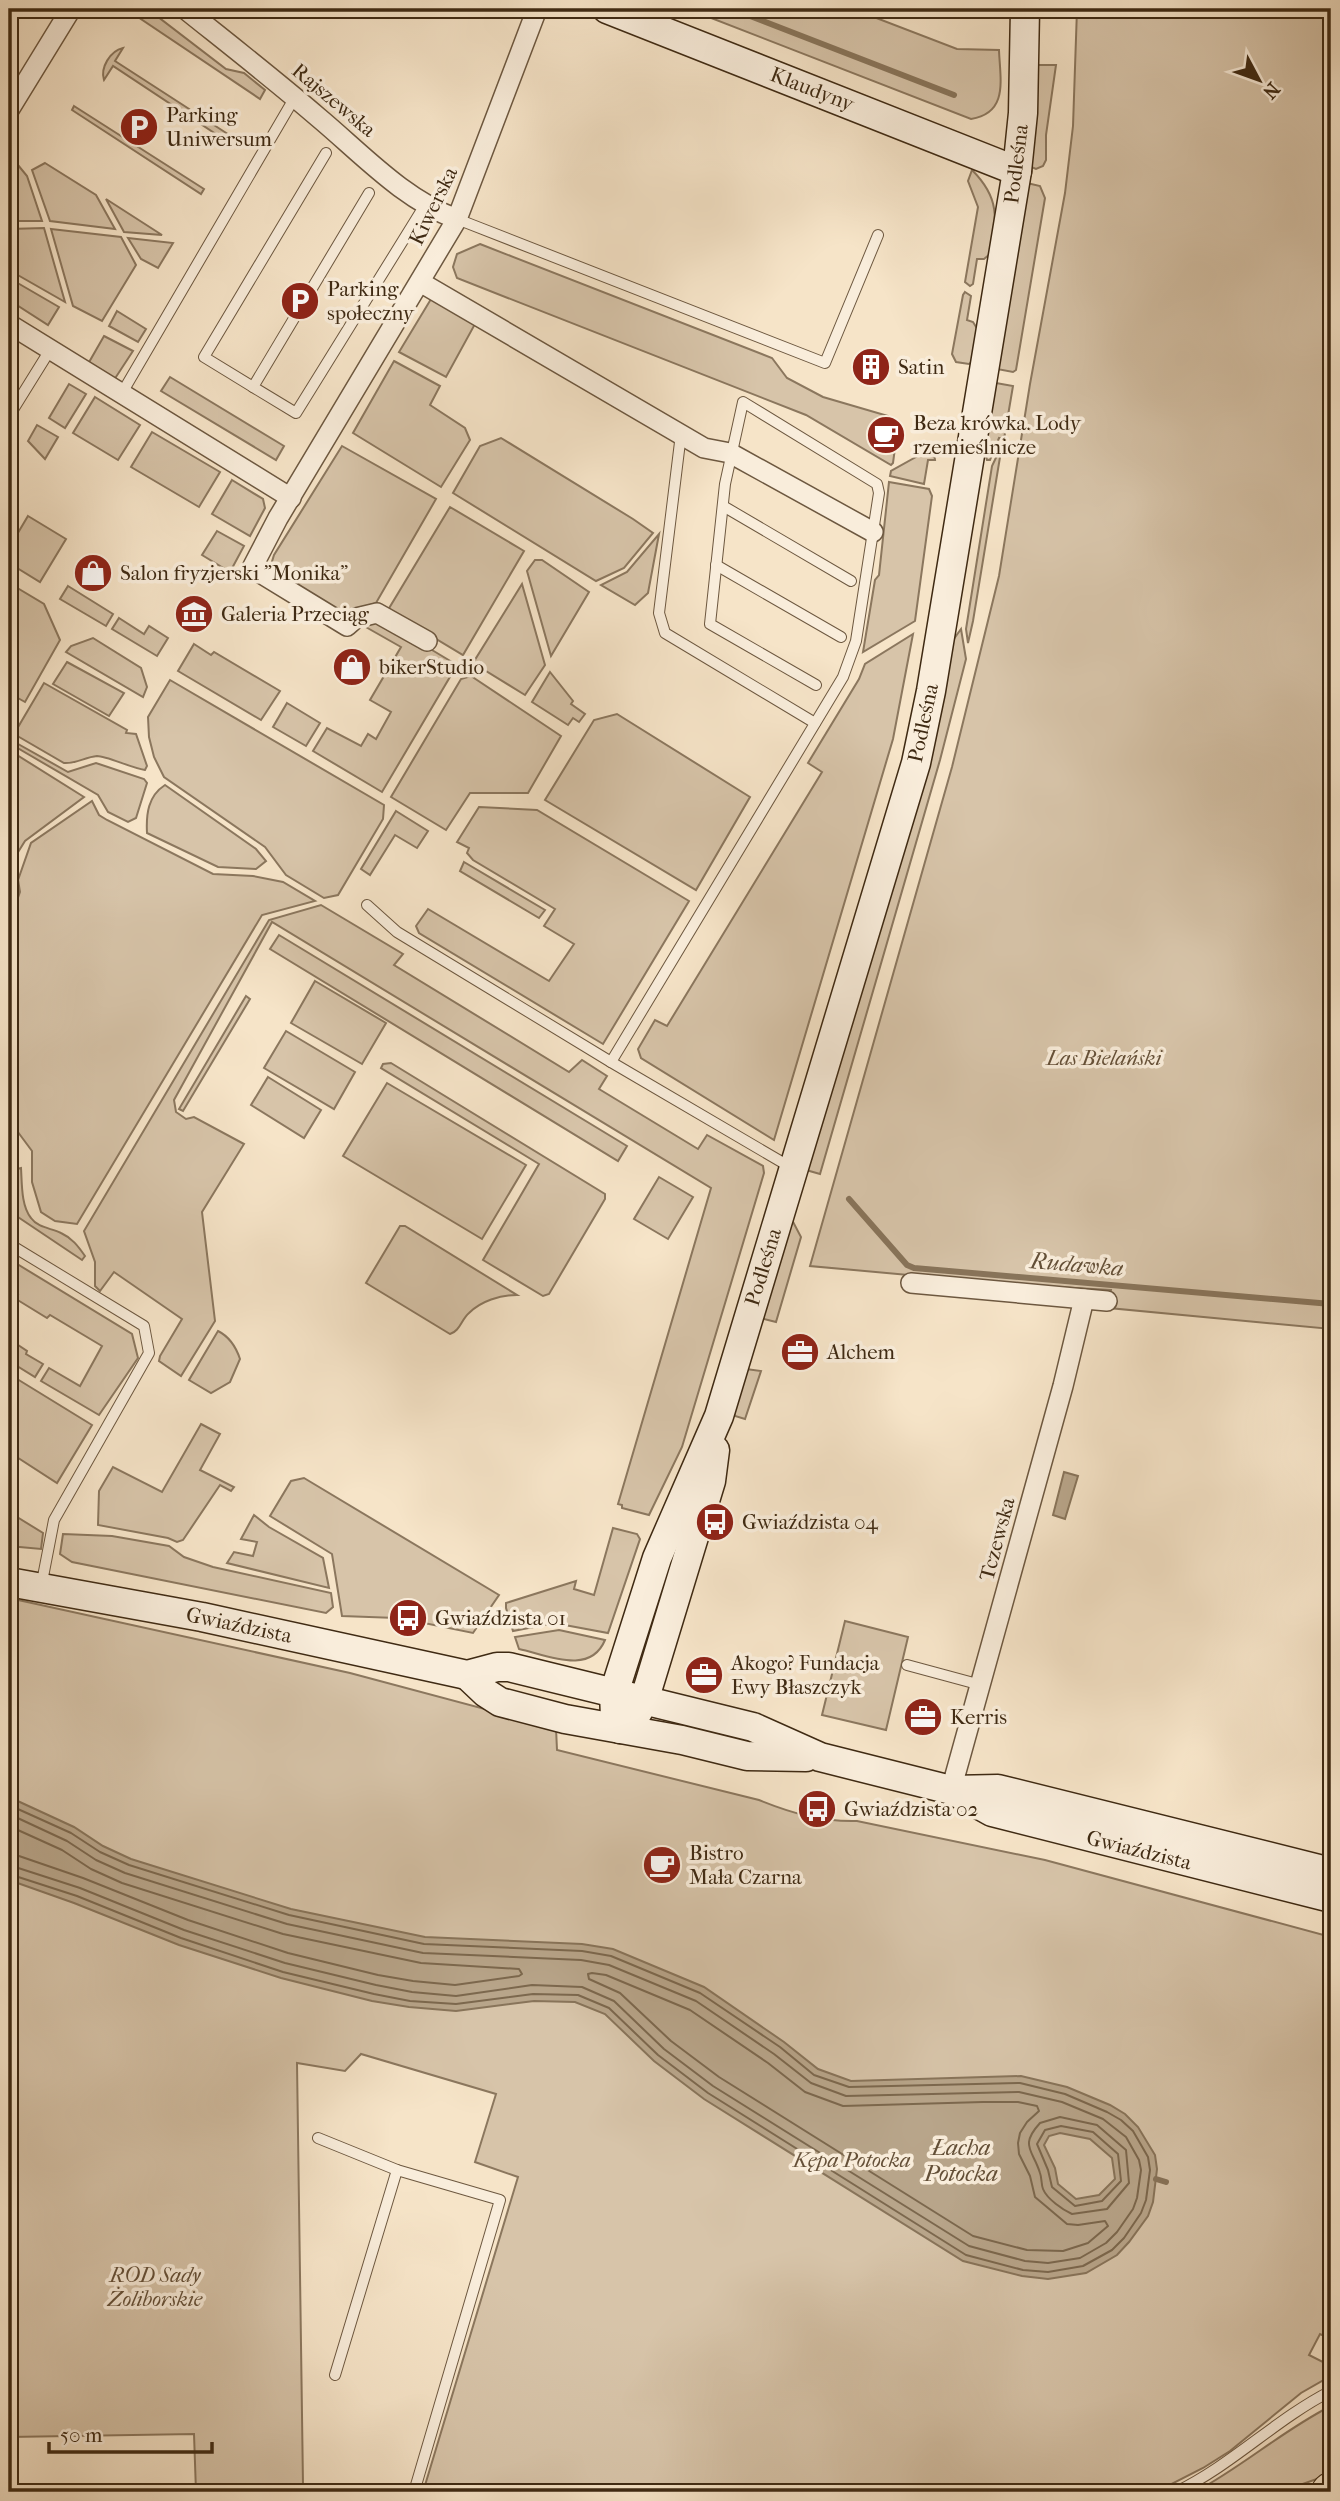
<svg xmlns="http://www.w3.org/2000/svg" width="1340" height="2501" font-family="'IM FELL French Canon',serif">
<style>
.green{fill:#d7c4a9;stroke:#8b775e;stroke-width:2}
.water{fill:#b8a58a;stroke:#88745a;stroke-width:2;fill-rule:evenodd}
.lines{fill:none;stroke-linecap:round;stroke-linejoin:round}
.shore{stroke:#7c684e;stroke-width:2}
.stream{stroke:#88745a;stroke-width:6}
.lane-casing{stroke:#6d5840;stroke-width:12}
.street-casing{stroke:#6d5840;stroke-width:22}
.secondary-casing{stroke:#3f2a13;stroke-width:31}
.highway-casing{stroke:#3f2a13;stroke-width:39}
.lane{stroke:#f9eddb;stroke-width:10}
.street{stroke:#f9eddb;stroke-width:19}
.secondary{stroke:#f9eddb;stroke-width:28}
.highway{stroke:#f6e4c8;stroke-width:37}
.labels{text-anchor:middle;stroke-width:7;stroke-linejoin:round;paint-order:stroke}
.street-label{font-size:21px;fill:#3f2a13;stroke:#f9eddb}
.poi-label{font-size:21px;fill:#3f2a13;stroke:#f9eddb;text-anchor:start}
.park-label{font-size:21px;font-style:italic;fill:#655038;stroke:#f9eddb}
.water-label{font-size:23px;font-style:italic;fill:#634f37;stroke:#f9eddb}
</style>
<rect width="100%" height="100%" fill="#f6e4c8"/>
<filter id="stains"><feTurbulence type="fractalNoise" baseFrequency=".00286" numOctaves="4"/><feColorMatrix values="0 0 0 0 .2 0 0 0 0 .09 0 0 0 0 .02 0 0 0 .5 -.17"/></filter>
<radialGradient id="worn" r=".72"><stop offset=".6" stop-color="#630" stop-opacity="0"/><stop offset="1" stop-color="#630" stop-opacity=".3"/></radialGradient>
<g class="green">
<polygon points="126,9 151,9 153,13 226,69 244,73 265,90 260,99"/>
<path d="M688 9H853L957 49 999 50C1000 79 1009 113 971 119Z"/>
<polygon points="1077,9 1331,9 1331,1329 1109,1308 1111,1290 1018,1285 810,1266 952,767 999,576 1030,384 1065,193 1073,126"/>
<path d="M123 48 115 61 234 138 231 144 113 66 104 80C100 68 110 51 123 48Z"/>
<polygon points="1037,65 1056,65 1046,135 1046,160 1043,166 1036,169 1029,166"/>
<polygon points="74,106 204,189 201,194 72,110"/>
<polygon points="9,154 27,176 42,221 9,221"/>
<polygon points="45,163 96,195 115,229 50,221 32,170"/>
<path d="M972 170C1000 198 997 218 990 254L984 259H977L973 284 970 286 965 282 978 207 968 181Z"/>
<polygon points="1027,183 1040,186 1045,198 1016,370 1013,372 997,369"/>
<polygon points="106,199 162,235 124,232"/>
<polygon points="44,228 65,302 9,270 9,229"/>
<polygon points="51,229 121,237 136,265 102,321 73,306"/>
<polygon points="128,238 173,243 158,268 141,259"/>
<polygon points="480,244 772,358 787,378 823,397 888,416 888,424 878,422 874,444 895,448 893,463 891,465 806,415 457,278 453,267 457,254"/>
<polygon points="9,278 59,307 48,325 9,300"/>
<polygon points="965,292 971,296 967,320 973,322 978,330 973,361 969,364 956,362 952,354 963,295"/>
<polygon points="431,299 475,324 446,377 399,352"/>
<polygon points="117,311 146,329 138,342 109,326"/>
<polygon points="104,336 133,351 114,380 88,364"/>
<polygon points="394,361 440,386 430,405 465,428 470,440 441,487 353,433"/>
<polygon points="170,377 284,446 276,460 161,391"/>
<polygon points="996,383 1013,386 1004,439 999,438 990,460 987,460 984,447"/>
<polygon points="69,384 86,394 65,428 49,418"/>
<polygon points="95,397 140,425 118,460 73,433"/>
<polygon points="37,425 58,437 45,459 28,441"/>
<polygon points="152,432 220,472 199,507 131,467"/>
<polygon points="501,438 633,519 653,533 624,568 596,581 453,493 480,446"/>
<polygon points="1002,445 973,621 968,643 966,629 992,466"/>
<polygon points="342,446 436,499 376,603 343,614 270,568 274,555"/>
<polygon points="925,452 934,453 935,460 928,460 924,484 890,476 891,471"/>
<polygon points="232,480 263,499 265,508 250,536 212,514"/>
<polygon points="889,482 929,489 932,496 915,621 863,652 875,580 879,575"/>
<polygon points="450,507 524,551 463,655 388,610"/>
<polygon points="28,516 66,539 40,582 9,563 9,548"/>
<polygon points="217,531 244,546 230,572 202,555"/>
<polygon points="659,534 648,593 635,605 601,585 627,572"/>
<polygon points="535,560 542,560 589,592 551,656 527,571"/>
<polygon points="9,583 44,604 60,640 25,702 9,693"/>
<polygon points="522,584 545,665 525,695 473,663"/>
<polygon points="68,586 113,614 106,626 60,599"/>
<polygon points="377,617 457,665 382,792 313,751 327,728 361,746 368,734 376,739 391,712 370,700 401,647 364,626"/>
<polygon points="119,618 144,634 149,626 168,638 157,656 112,629"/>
<polygon points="961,629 966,659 940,760 820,1174 806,1170 951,643"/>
<polygon points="913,634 893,739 774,1140 641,1058 638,1049 655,1020 667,1026 822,772 808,763 859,679 865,664"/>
<polygon points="93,638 141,668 147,687 143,697 66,652 71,646"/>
<polygon points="194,644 211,655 214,652 280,691 261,720 178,671"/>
<polygon points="67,662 124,693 109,716 53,684"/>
<polygon points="550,672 573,701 571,704 585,714 579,722 573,718 568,725 532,702"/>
<polygon points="471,676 561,736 528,793 470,793 446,830 391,797 461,679"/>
<polygon points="170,680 384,805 383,819 338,895 324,898 286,875 265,847 164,777 154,757 149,737 148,717"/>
<path d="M44 683 127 730 126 733 136 734 147 766 145 770C131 768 107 756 97 756 85 757 76 764 64 763L14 734Z"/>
<polygon points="287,703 320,723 306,746 273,727"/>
<polygon points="617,714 750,797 696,890 545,800 594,720"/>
<polygon points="11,740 68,772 96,763 144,779 147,783 136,818 128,822 108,812 98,795 9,743"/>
<polygon points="9,750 84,797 25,841 15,857 9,897"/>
<path d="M165 785 256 849 266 861 256 869 218 867 147 833C146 814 148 796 165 785Z"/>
<polygon points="92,801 99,815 107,820 213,874 253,876 283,882 315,901 262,915 77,1224 55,1221 41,1212 32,1182 32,1151 9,1120 9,913 15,906 20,892 18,880 31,843"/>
<polygon points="479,807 537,810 689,901 603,1044 419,933 416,926 428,909 549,981 574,944 544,926 555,909 473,860 467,853 469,848 457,842"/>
<polygon points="396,811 428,831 417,848 395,835 370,875 361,869"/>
<polygon points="464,862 545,910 539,918 460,871"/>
<polygon points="321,905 403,954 394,965 569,1072 582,1060 607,1076 599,1089 698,1149 707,1135 763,1166 764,1173 682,1447 649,1515 622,1508 622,1505 618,1504 711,1188 272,922 174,1100 176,1112 186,1119 194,1117 244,1144 202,1212 215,1321 181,1376 159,1361 160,1356 182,1319 114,1272 100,1291 95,1286 95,1262 84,1231 269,920"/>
<polygon points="279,935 627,1146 618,1161 270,949"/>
<polygon points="315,981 386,1023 362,1064 291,1023"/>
<polygon points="246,996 250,999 183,1111 179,1109"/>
<polygon points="286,1031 355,1072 334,1109 264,1068"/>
<polygon points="391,1063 605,1194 605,1199 549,1294 543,1296 483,1260 539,1164 381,1068 383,1064"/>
<polygon points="268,1077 321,1110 304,1138 251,1105"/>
<polygon points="387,1083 526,1165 482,1239 343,1156"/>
<path d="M21 1168C22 1183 21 1206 31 1218 38 1228 51 1228 61 1233 72 1238 78 1246 85 1256L82 1260 9 1211V1171Z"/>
<polygon points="659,1177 693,1197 668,1239 634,1219"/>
<polygon points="791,1218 801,1237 776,1322 760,1318"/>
<path d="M400 1226H405L517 1295C500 1295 481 1301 469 1313 461 1320 460 1331 450 1334L366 1283Z"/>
<polygon points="9,1259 132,1334 138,1358 99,1415 41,1381 49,1368 80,1386 102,1346 50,1315 47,1318 16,1299 18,1295 9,1290"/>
<path d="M218 1331C230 1337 236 1347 240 1359L230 1382 211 1393 189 1380Z"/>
<polygon points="9,1339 27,1351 26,1354 43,1364 35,1377 9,1361"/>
<polygon points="746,1369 761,1371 745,1419 735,1416 733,1411"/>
<polygon points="9,1374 92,1425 57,1483 9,1452"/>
<polygon points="201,1424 220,1434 200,1470 234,1487 231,1491 220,1485 183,1540 177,1542 168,1538 98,1525 99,1491 113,1467 162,1492"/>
<polygon points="304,1478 499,1595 473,1633 419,1622 420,1616 397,1612 396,1618 342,1616 332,1554 270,1516 291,1481"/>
<polygon points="9,1512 43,1533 41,1549 9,1546"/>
<polygon points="254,1515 269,1527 323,1558 329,1588 227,1563 234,1552 253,1556 257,1542 241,1539"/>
<polygon points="613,1528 637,1534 640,1539 608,1633 554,1623 513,1631 506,1608 506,1603 576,1581 574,1589 594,1595"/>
<polygon points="63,1534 112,1536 169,1546 184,1557 213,1567 331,1593 333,1607 326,1613 72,1562 60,1554"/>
<path d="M9 1598 350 1673 556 1728 557 1750 759 1800C791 1813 822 1822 857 1821L1045 1860 1331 1937V2339L1320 2334 1309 2355 1329 2365 1327 2378 1301 2393 1230 2451 1203 2468 1156 2492H423L518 2177 475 2162 496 2094 361 2054 345 2071 297 2063 303 2485 380 2492H196L194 2434 9 2437Z"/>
<polygon points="845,1621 908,1637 886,1730 822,1715"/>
<path d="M559 1630 605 1640C590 1676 547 1655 519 1649L515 1637Z"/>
<path d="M1329 2407H1331V2474L1280 2492H1195C1242 2467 1282 2431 1329 2407Z"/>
</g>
<g class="water">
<polygon points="1064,1472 1078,1476 1065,1519 1053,1515"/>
<path d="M9 1797 74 1827 103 1846 131 1859 291 1909 425 1937 582 1944 613 1949 704 1987 784 2042 818 2069 851 2081 1021 2076 1067 2087 1110 2105 1125 2114 1138 2127 1155 2155 1157 2169 1153 2202 1148 2216 1129 2242 1117 2255 1086 2273 1048 2279 1022 2276 963 2261 704 2099 654 2061 605 2014 575 2002 534 2001 456 2011 409 2007 372 2001 281 1978 179 1945 74 1903 9 1880ZM1060 2133 1090 2139 1112 2158 1115 2179 1099 2195 1076 2199 1058 2184 1055 2168 1044 2145 1049 2136Z"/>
</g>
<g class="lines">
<g class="shore">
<polyline points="9,1805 71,1833 100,1852 129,1865 289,1915 424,1944 582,1951 611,1956 700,1993 780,2047 814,2075 849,2087 1020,2083 1065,2094 1107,2112 1121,2120 1133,2131 1148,2157 1150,2170 1146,2200 1141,2213 1124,2238 1112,2250 1083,2266 1048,2272 1023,2270 966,2255 708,2093 658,2055 609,2008 578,1995 533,1994 456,2004 410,2001 374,1994 283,1972 181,1938 77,1896 9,1874"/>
<polyline points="9,1814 67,1841 96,1860 125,1873 287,1924 423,1953 581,1960 609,1965 696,2001 774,2054 811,2083 846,2096 1019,2092 1062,2102 1103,2119 1126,2137 1139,2160 1141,2170 1137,2198 1133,2209 1117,2232 1106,2243 1080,2258 1048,2263 1025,2261 969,2246 713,2086 664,2049 614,2001 582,1987 532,1985 456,1996 412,1992 376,1985 285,1963 184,1930 80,1888 9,1865"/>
<polyline points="9,1826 62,1850 91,1869 122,1883 283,1934 421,1963 519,1969 522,1974 519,1976 455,1985 413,1981 378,1975 288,1953 188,1920 83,1878 19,1856 9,1855"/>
<polygon points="592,1973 606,1975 690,2010 768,2063 805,2092 843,2106 983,2102 1018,2102 1037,2106 1039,2111 1027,2122 1020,2133 1018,2143 1019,2154 1030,2176 1035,2197 1067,2224 1078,2225 1105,2221 1108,2226 1088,2243 1063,2251 1027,2250 973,2236 719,2077 671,2041 620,1993 589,1979 588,1974"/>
<path d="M1060 2117 1097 2125 1126 2150 1129 2183 1107 2209 1072 2214C1063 2210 1047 2199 1043 2189 1041 2184 1042 2178 1040 2173 1033 2150 1019 2146 1040 2123Z"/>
<polygon points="1061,2126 1093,2132 1118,2154 1121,2181 1102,2201 1075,2206 1052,2187 1048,2170 1037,2144 1045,2130"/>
</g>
<g class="stream">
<polyline points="732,9 954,95"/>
<polyline points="849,1199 907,1265 914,1268 1331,1304"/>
<polyline points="1156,2179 1166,2182"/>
</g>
<g class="lane-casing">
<g id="lane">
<polyline points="369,193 253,387 296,413 425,205"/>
<polyline points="457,219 825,363 878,235"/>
<polyline points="253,387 204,357 326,153"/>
<polyline points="122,393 295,97"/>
<polyline points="9,416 50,350"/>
<polyline points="681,434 659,613 665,633 815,723"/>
<polyline points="723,506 851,581"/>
<polyline points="716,565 841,637"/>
<polyline points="367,905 397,932 611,1062 792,1168"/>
<polyline points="611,1062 843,677 856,641 879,493 877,484 743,402 725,484 710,624 816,685"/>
<polyline points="9,1244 144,1326 149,1353 54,1520 41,1587"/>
<polyline points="907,1665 981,1685"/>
<polyline points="318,2138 397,2170 500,2200 414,2492"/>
<polyline points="335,2375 397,2170"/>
<path d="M1176 2492C1232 2465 1276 2419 1331 2391"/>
</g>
</g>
<g class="street-casing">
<g id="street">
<path d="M185 9C230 45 275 80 319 118 362 154 404 200 457 219"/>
<polyline points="9,110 71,9"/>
<polyline points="420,282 704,448 730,453 873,532"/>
<polyline points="9,324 291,498"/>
<polyline points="427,641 377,613 356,618 347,626 252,568 278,518 457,219 537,9"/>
<polyline points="911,1283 1107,1301"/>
<polyline points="951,1790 1063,1386 1084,1299"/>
</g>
</g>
<g class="secondary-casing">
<g id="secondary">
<polyline points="607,9 1017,171"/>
<polyline points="9,1582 202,1617 467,1675 497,1667 509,1667 753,1727 820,1757 951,1790 998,1789 1331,1872"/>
<polyline points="467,1675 486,1693 500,1702 565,1719 682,1740 747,1756 806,1757"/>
<polyline points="636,1715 644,1701 711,1481 715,1450"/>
<polyline points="620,1729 615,1717 614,1693 657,1558 719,1416 916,763 931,691 1017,171 1023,113 1025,9"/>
<polyline points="954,1791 992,1812 1331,1898"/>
</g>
</g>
<g class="highway-casing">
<polyline id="highway" points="1330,2492 1331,2491"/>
</g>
<use href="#lane" class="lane"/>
<use href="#street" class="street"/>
<use href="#secondary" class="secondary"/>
<use href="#highway" class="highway"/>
</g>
<defs>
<g id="parking-disc" transform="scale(2.0125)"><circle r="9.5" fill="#8f2418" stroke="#f9eddb"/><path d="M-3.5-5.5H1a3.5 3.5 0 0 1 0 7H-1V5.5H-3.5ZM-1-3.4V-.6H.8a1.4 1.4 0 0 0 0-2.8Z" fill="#fff"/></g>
<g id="building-disc" transform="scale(2.0125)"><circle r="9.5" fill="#8f2418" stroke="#f9eddb"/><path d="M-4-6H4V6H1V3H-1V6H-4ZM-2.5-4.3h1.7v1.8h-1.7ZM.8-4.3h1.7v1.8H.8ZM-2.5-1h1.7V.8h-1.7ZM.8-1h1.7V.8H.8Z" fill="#fff"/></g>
<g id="cafe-disc" transform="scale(2.0125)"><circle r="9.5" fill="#8f2418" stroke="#f9eddb"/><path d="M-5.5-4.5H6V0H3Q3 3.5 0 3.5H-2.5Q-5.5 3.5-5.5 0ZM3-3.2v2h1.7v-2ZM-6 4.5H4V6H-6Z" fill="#fff"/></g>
<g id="shop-disc" transform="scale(2.0125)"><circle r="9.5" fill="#8f2418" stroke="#f9eddb"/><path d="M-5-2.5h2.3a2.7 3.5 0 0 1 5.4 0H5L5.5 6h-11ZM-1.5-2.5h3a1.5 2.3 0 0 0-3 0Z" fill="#fff"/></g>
<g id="museum-disc" transform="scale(2.0125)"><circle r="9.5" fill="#8f2418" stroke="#f9eddb"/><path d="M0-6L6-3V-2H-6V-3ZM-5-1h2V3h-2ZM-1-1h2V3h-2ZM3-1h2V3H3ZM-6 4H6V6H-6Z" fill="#fff"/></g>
<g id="office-disc" transform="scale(2.0125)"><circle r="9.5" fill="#8f2418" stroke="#f9eddb"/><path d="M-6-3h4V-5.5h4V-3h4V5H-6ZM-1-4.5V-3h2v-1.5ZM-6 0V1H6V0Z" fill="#fff"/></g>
<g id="bus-disc" transform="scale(2.0125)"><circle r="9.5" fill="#8f2418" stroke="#f9eddb"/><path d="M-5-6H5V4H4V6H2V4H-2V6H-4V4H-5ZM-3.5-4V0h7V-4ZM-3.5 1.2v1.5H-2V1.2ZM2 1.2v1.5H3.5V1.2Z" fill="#fff"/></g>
</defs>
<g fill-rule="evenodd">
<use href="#parking-disc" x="139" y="127"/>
<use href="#parking-disc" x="300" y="301"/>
<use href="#building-disc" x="871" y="367"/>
<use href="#cafe-disc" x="886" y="435"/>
<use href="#shop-disc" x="93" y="573"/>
<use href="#museum-disc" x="194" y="614"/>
<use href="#shop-disc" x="352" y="667"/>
<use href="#office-disc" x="800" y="1352"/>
<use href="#bus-disc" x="715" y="1522"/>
<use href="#bus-disc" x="408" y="1618"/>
<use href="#office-disc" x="704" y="1675"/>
<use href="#office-disc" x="923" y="1717"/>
<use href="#bus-disc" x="817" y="1809"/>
<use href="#cafe-disc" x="662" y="1865"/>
</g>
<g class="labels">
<g class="street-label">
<text transform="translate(812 89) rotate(21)" y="7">Klaudyny</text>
<text transform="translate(334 100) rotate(40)" y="7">Rajszewska</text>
<text transform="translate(1016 164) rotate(-83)" y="7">Podleśna</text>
<text transform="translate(433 206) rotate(-64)" y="7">Kiwerska</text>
<text transform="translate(923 723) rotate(-78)" y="7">Podleśna</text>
<text transform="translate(763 1267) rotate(-73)" y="7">Podleśna</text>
<text transform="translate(997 1539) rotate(-75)" y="7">Tczewska</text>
<text transform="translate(239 1625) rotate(12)" y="7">Gwiaździsta</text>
<text transform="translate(1139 1850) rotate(14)" y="7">Gwiaździsta</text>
</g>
<g class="poi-label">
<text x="166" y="122">Parking<tspan x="166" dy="24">Uniwersum</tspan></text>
<text x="327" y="296">Parking<tspan x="327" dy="24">społeczny</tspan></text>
<text x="898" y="374">Satin</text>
<text x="913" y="430">Beza krówka. Lody<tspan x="913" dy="24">rzemieślnicze</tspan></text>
<text x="120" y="580">Salon fryzjerski "Monika"</text>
<text x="221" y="621">Galeria Przeciąg</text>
<text x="379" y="674">bikerStudio</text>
<text x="827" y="1359">Alchem</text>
<text x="742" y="1529">Gwiaździsta 04</text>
<text x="435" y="1625">Gwiaździsta 01</text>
<text x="731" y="1670">Akogo? Fundacja<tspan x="731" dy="24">Ewy Błaszczyk</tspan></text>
<text x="950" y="1724">Kerris</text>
<text x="844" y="1816">Gwiaździsta 02</text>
<text x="689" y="1860">Bistro<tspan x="689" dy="24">Mała Czarna</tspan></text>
</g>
<g class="park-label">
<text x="1104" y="1065">Las Bielański</text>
<text x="852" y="2167">Kępa Potocka</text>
<text x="155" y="2282">ROD Sady<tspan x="155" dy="24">Żoliborskie</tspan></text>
</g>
<g class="water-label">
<text transform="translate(1077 1264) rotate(5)" y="8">Rudawka</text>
<text x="961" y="2155">Łacha<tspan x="961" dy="26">Potocka</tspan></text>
</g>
</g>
<rect width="1340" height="2501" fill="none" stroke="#f6e4c8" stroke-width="35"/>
<rect x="10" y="10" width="1319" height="2480" fill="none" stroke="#3f2a13" stroke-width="3.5"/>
<rect x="18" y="18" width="1305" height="2466" fill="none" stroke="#3f2a13" stroke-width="2"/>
<g transform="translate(1259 80) rotate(131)" stroke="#f9eddb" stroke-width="5" paint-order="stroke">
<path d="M0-5L12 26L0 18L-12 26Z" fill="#3f2a13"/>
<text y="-10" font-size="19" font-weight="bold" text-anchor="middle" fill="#3f2a13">N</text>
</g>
<path d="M49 2442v10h163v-10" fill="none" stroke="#3f2a13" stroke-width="3.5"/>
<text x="60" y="2442" font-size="21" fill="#3f2a13" stroke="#f9eddb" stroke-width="5" paint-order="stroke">50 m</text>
<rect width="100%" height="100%" filter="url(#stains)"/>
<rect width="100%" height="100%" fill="url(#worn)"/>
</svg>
